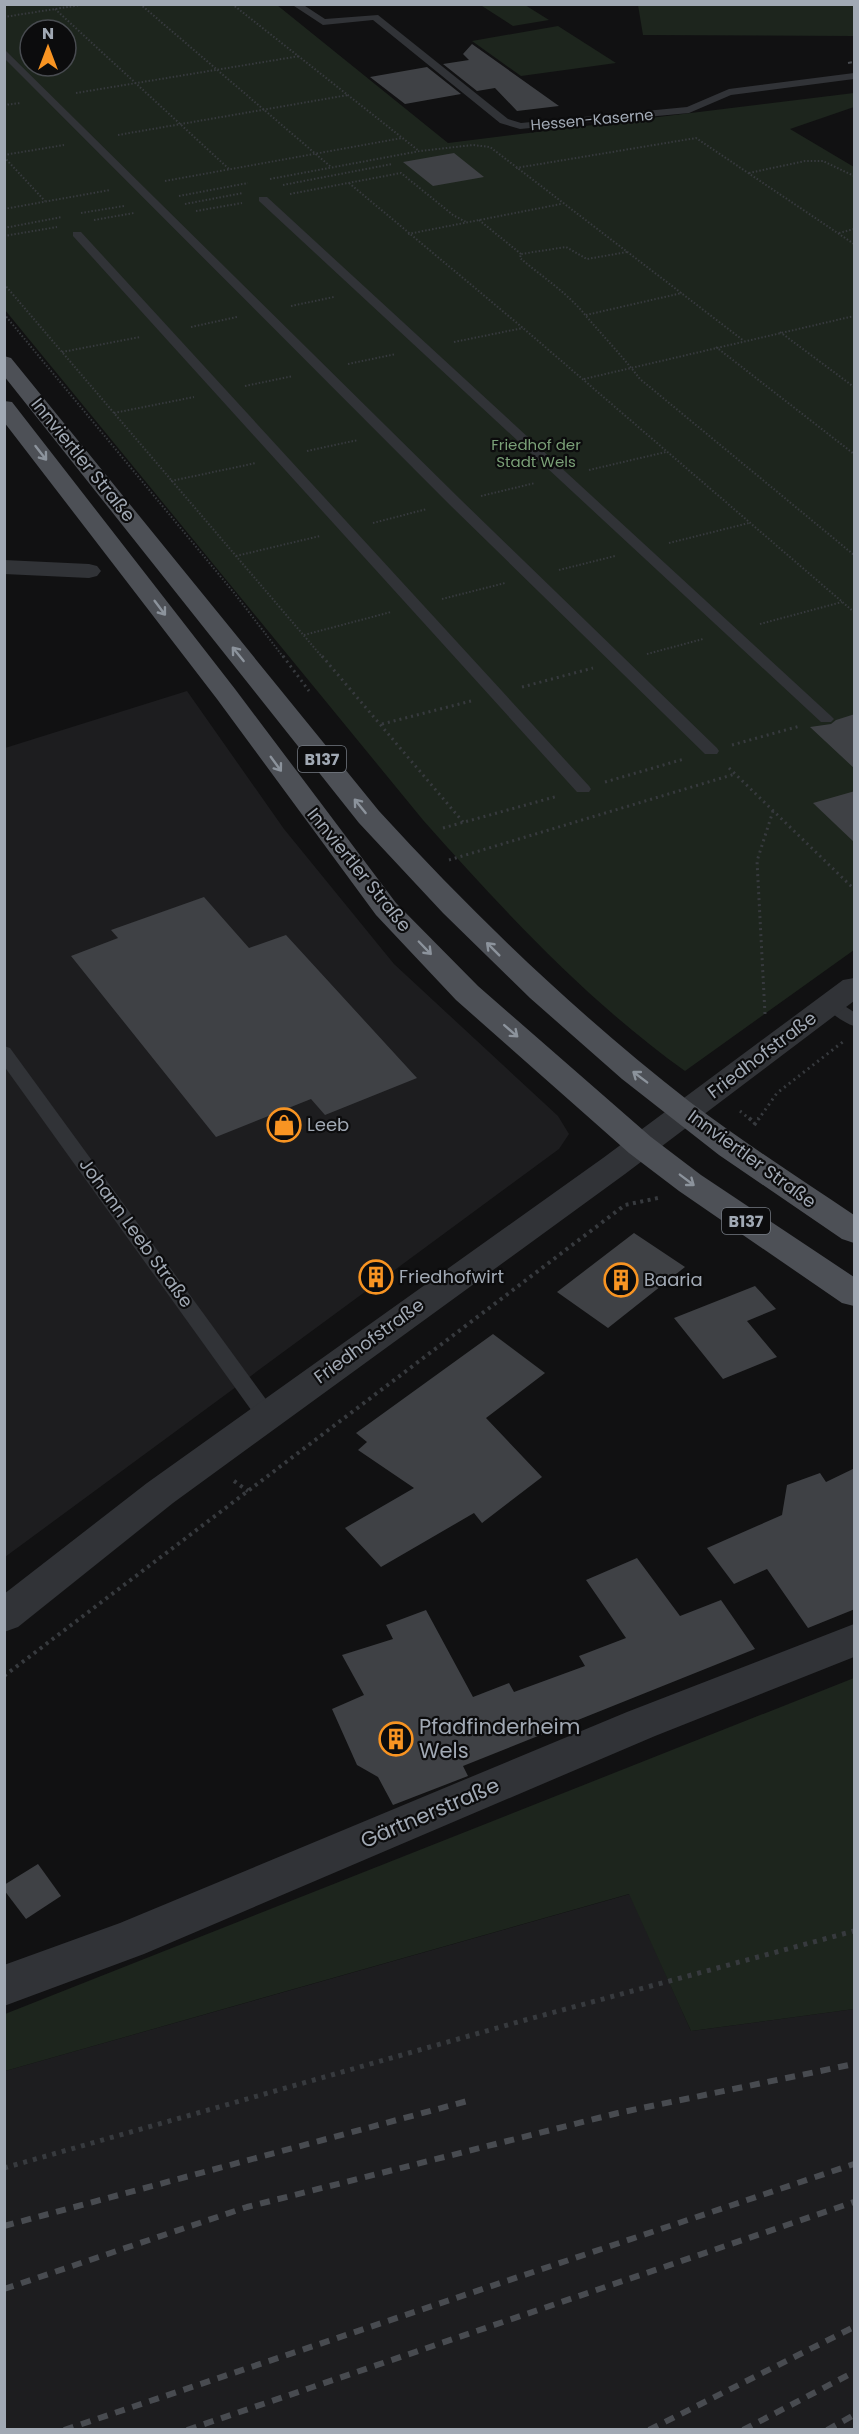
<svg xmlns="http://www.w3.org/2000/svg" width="859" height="2434" font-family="Poppins,sans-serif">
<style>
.built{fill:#1d1d1f}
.green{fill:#1d251d;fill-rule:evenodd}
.building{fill:#3f4145}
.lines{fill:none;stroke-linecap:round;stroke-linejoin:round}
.path-far3{stroke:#373a3e;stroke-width:2;stroke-dasharray:1.5 2;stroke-linecap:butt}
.path-far2{stroke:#373a3e;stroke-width:3;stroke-dasharray:2 4;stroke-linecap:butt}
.path-far1{stroke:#373a3e;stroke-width:4;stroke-dasharray:3 4.5;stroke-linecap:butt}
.path{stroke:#373a3e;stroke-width:5;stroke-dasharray:4 6;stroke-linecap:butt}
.service{fill:#313337;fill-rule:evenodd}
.minor{fill:#313337;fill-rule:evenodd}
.tertiary{fill:#313337;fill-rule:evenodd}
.primary{fill:#4d5056;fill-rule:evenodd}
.rail-far1{stroke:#484b50;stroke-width:2;stroke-dasharray:4 3;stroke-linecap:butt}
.rail{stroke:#484b50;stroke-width:6;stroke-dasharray:10 8;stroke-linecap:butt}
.oneway{stroke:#8c939c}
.labels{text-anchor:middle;stroke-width:4.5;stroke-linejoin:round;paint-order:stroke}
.far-street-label{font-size:15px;fill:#a1a9b4;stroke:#0c0c0d}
.far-park-label{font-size:15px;fill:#7aa077;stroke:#0c0c0d}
.shield{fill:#0c0c0d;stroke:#747a82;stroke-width:1.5}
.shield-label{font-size:16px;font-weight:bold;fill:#a1a9b4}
.street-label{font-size:18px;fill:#a1a9b4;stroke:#0c0c0d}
.poi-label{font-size:18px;fill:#a1a9b4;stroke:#0c0c0d;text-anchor:start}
.near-poi-label{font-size:21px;fill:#a1a9b4;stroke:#0c0c0d;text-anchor:start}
.near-street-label{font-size:21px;fill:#a1a9b4;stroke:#0c0c0d}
</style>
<rect width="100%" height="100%" fill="#111112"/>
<g class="built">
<polygon points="187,691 284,829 394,964 558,1116 569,1134 559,1149 5,1557 5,748"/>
<polygon points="630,1894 691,2031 854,2009 854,2429 5,2430 5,2071"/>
</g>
<g class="green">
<path d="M5 5H277L448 143 854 93V107L790 129 854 167V950L685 1071C587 1001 503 910 423 820L5 310ZM30 30H66V66H30Z"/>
<polygon points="525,5 549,20 513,26 482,6"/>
<polygon points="638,5 854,5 854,36 643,35"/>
<polygon points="558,26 616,63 521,76 472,41"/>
<polygon points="854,1678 854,2009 691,2031 629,1894 5,2071 5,2014"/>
</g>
<g class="building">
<polygon points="472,44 559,106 517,111 495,88 477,91 443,64 469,60 463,54"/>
<polygon points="427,67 461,94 405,104 370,77"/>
<polygon points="454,153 484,177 433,186 403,162"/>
<polygon points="855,714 855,769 810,727 831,724 836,720"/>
<polygon points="855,791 855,843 813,803"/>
<polygon points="204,897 249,948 286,935 417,1078 325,1115 311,1099 216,1137 71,956 118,938 111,930"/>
<polygon points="634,1233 685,1267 608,1328 557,1292"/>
<polygon points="755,1286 776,1309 747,1321 777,1357 723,1379 674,1318"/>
<polygon points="493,1334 545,1373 486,1418 542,1477 482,1523 474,1513 381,1567 345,1528 414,1488 358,1450 367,1442 356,1433"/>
<polygon points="855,1468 855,1609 808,1628 767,1569 734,1584 707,1548 782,1515 787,1485 820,1473 826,1482"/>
<polygon points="637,1558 680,1616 721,1600 755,1649 463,1766 468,1776 393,1805 378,1777 357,1765 332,1709 364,1695 342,1655 393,1639 386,1625 426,1610 473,1697 509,1683 514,1692 585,1666 579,1656 626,1638 586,1580"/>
<polygon points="38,1864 61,1896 26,1919 4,1890 4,1885"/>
</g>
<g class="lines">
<g class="path-far3">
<polyline points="140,4 331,167"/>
<polyline points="232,4 419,151"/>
<polyline points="55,9 229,169"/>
<polyline points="4,17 87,4"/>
<polyline points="76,93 300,56"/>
<polyline points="4,105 21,103"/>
<polyline points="118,135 348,95"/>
<polyline points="4,155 64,145"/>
<polyline points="4,157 45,201"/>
<polyline points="516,168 696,138 854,244"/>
<polyline points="749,173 805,161 823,161 854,176"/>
<polyline points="270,179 420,151 473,145 490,147 744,341"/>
<polyline points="165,181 402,138"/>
<polyline points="349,183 523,328 854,612"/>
<polyline points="283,185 392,164"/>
<polyline points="290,194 401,173 453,215 466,222"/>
<polyline points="179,196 248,183"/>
<polyline points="185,204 243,193"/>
<polyline points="4,209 110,190"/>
<polyline points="196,211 242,203"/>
<polyline points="81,213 124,206"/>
<polyline points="94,220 134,213"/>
<polyline points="479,220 521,254"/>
<polyline points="4,228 62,217"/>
<polyline points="839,233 854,229"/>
<polyline points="408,234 561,204"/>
<polyline points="4,236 57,227"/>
<path d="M627 252 587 259 566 247 521 254 520 258C541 276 569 294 586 316 604 337 623 357 640 379L854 555"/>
<polyline points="4,284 323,658"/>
<polyline points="291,306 334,297"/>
<polyline points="4,314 235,594 284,658"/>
<polyline points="586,315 682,293"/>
<polyline points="191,327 237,317"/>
<polyline points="780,332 854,387"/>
<polyline points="454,342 523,328"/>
<polyline points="716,347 854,454"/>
<polyline points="62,352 140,337"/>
<polyline points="348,364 396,354"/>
<polyline points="584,379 854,316"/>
<polyline points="245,386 293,376"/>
<polyline points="114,413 194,397"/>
<polyline points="307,451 358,440"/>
<polyline points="589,470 666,452"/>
<polyline points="171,481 256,463"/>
<polyline points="481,496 535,483"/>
<polyline points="373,523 427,509"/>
<polyline points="669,543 749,523"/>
<polyline points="236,556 320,536"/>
<polyline points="559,570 615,556"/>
<polyline points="442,599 505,583"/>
<polyline points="760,624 842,602"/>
<polyline points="304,635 391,612"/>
<polyline points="647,654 703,639"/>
</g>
<g class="path-far2">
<polyline points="283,656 309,691"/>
<polyline points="322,656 463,822"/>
<polyline points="522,687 593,668"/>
<polyline points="382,724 471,701"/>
<polyline points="732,745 800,726"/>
<polyline points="729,768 854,889"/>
<polyline points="605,782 684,759"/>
<polyline points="443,828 558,796"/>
<polyline points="449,860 735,774"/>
<polyline points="765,1014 757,861 773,811"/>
<polyline points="740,1111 751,1120"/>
<polyline points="758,1120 777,1093 844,1041"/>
</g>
<g class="path-far1">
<polyline points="749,1118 755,1123"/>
<polyline points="754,1125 759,1118"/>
<polyline points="234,1481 248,1491"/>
<polyline points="4,1676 625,1205 658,1198"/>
</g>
<polyline class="path" points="4,2168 518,2022 854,1931"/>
<g class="service">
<polygon points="291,4 302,4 325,19 378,15 508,119 521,123 687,107 729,89 854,73 854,79 731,95 689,113 520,129 500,123 373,20 323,25"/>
<polygon points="4,49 460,499 717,748 719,751 717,754 705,754 450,505 4,58"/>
<polygon points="259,197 267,197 831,716 834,719 831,722 821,722 259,201"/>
<polygon points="73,232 81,232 589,786 591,789 589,792 577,792 73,236"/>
<path d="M832 998 854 1012V1026C844 1023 830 1013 823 1004Z"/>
<polygon points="4,1046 10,1048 273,1409 277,1415 273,1421 266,1423 259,1421 4,1066"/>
</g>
<g class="minor">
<polygon points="4,560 89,564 97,566 101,571 97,576 89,578 4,574"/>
<polygon points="854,1624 854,1657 655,1736 144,1954 4,2006 4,1965 120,1923 627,1712"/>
</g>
<polygon class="tertiary" points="854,978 854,1001 625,1174 173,1503 18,1627 4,1632 4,1594 147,1483 603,1158 843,980"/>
<g class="primary">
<path d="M4 356 11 358 379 811C475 916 577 1014 690 1102 743 1142 799 1178 854 1215V1243L842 1239 719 1155 622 1079 530 998 443 913 359 823 4 376Z"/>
<polygon points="4,401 12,402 235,689 396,903 478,986 651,1137 701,1175 854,1277 854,1306 842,1303 679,1191 629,1153 456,1000 376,915 217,699 4,422"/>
</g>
<polyline class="rail-far1" points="848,63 854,62"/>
<g class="rail">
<polyline points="4,2226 471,2100"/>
<polyline points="4,2289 247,2207 618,2113 854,2064"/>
<polyline points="64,2430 854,2164"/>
<polyline points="187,2430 854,2202"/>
<polyline points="649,2430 854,2327"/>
<polyline points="743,2430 854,2372"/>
<polyline points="827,2430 854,2415"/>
</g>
</g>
<defs><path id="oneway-shaft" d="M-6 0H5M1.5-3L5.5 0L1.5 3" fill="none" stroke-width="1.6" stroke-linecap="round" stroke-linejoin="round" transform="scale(1.5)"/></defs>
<g class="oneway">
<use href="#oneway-shaft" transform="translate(41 453) rotate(52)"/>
<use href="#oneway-shaft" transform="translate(160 608) rotate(53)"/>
<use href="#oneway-shaft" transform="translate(238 654) rotate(-129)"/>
<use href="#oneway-shaft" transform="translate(276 764) rotate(54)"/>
<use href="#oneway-shaft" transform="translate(360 806) rotate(-129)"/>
<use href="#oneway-shaft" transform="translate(425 948) rotate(46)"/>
<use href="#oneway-shaft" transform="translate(493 949) rotate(-135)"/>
<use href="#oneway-shaft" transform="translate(511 1031) rotate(41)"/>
<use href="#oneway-shaft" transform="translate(640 1077) rotate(-143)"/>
<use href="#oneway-shaft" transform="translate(687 1180) rotate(37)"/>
</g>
<defs>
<g id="shop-ring" transform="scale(1.725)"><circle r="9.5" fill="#0c0c0d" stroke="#f89422" stroke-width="1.5"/><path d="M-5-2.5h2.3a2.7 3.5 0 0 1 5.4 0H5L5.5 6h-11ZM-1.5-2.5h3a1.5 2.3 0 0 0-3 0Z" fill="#f89422"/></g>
<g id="building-ring" transform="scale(1.725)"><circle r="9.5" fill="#0c0c0d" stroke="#f89422" stroke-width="1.5"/><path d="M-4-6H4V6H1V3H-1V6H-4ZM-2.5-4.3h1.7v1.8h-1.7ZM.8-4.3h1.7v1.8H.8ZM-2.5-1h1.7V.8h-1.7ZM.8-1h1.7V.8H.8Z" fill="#f89422"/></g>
</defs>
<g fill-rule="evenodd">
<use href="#shop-ring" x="284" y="1125"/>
<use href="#building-ring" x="376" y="1277"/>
<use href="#building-ring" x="621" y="1280"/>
<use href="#building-ring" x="396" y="1739"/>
</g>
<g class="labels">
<g class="far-street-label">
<text transform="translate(592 120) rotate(-5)" y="5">Hessen-Kaserne</text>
</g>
<g class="far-park-label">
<text x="536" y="450">Friedhof der<tspan x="536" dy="17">Stadt Wels</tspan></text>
</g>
<g class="shield">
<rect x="298" y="746" width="48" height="26" rx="4.5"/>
<rect x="722" y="1208" width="48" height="26" rx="4.5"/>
</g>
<g class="shield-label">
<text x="322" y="765">B137</text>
<text x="746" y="1227">B137</text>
</g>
<g class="street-label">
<text transform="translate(83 460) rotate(51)" y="6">Innviertler Straße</text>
<text transform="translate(359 870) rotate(51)" y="6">Innviertler Straße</text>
<text transform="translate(762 1055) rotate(-37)" y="6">Friedhofstraße</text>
<text transform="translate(752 1159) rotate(36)" y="6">Innviertler Straße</text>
<text transform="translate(136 1233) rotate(54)" y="6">Johann Leeb Straße</text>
<text transform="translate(369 1341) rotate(-36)" y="6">Friedhofstraße</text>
</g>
<g class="poi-label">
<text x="307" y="1131">Leeb</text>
<text x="399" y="1283">Friedhofwirt</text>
<text x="644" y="1286">Baaria</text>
</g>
<g class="near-poi-label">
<text x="419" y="1734">Pfadfinderheim<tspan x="419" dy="24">Wels</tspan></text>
</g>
<g class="near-street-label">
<text transform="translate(430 1813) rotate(-23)" y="7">Gärtnerstraße</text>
</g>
</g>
<rect width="859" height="2434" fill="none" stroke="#a1a9b4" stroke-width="12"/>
<g transform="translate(48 48)"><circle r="28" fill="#0c0c0d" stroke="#484b50" stroke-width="1.5"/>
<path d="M0-4.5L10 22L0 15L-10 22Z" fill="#f89422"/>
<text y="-9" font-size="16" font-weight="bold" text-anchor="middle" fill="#a1a9b4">N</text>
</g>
</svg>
